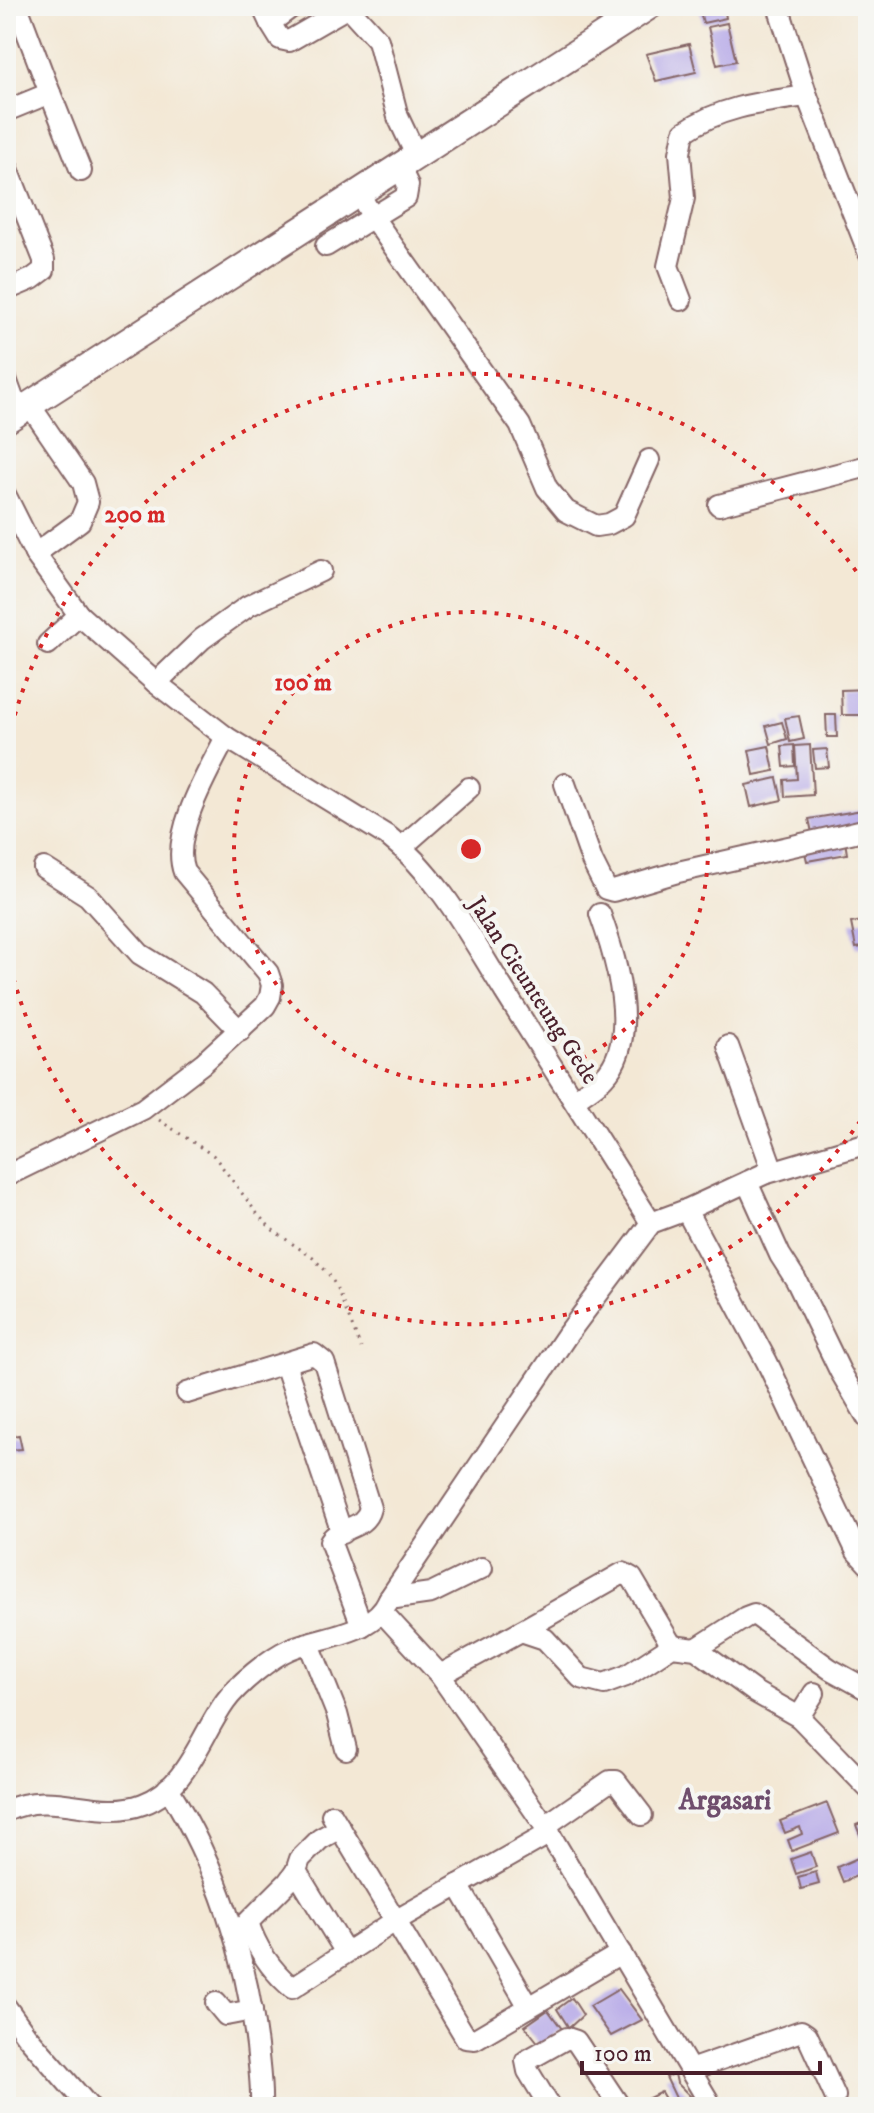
<svg xmlns="http://www.w3.org/2000/svg" width="874" height="2113" font-family="'IM FELL DW Pica',serif">
<style>
.building{fill:#b4a6e7}
.lines{fill:none;stroke-linecap:round;stroke-linejoin:round}
.minor-casing{stroke:#856566;stroke-width:24}
.major-casing{stroke:#856566;stroke-width:30}
.path{stroke:#856566;stroke-width:3;stroke-dasharray:2 6;stroke-linecap:butt}
.minor{stroke:#fff;stroke-width:20}
.major{stroke:#fff;stroke-width:26}
.ring{fill:none;stroke:#d62828;stroke-width:4;stroke-dasharray:4 8}
.labels{text-anchor:middle;stroke-width:8;stroke-linejoin:round;paint-order:stroke}
.street-label{font-size:24px;fill:#4a1f2b;stroke:#f6f6f2}
.quarter-label{font-size:28px;font-weight:bold;fill:#6f4e6d;stroke:#f6f6f2}
.centre{fill:#d62828;stroke:#f6f6f2;stroke-width:4}
.ring-label{font-size:24px;text-anchor:middle;font-weight:bold;fill:#d62828;stroke:#f6f6f2;stroke-width:8;stroke-linejoin:round;paint-order:stroke}
</style>
<rect width="100%" height="100%" fill="#f6f6f2"/>
<filter id="ink" filterUnits="userSpaceOnUse"><feTurbulence type="fractalNoise" baseFrequency=".0125" numOctaves="2"/><feDisplacementMap in="SourceGraphic" scale="16" xChannelSelector="R" yChannelSelector="G"/><feConvolveMatrix kernelMatrix="1 2 1 2 8 2 1 2 1" color-interpolation-filters="sRGB"/></filter>
<filter id="wash" filterUnits="userSpaceOnUse"><feTurbulence type="fractalNoise" baseFrequency=".006" numOctaves="4" result="noise"/><feDisplacementMap in="SourceGraphic" scale="32" xChannelSelector="R" yChannelSelector="G"/><feGaussianBlur stdDeviation="1.8" result="paint"/><feColorMatrix in="noise" values="0 0 0 0 0 0 0 0 0 0 0 0 0 0 0 0 0 1.4 0 .05"/><feComposite in="paint" operator="in"/></filter>
<g filter="url(#wash)">
<rect width="100%" height="100%" fill="#f3e8d5"/>
<g id="blocks">
<g class="building">
<polygon points="724,6 726,18 703,23 700,11"/>
<polygon points="727,23 736,61 717,65 708,27"/>
<polygon points="689,44 696,72 656,81 646,54"/>
<polygon points="868,689 868,715 842,715 841,690"/>
<polygon points="826,715 836,715 837,737 827,737"/>
<polygon points="799,716 804,739 790,742 785,718"/>
<polygon points="782,722 787,739 771,744 766,726"/>
<polygon points="794,745 795,766 784,767 782,746"/>
<polygon points="810,745 813,795 785,797 784,780 797,779 795,746"/>
<polygon points="769,746 774,771 754,775 749,750"/>
<polygon points="827,749 829,767 815,768 813,750"/>
<polygon points="777,778 782,800 751,807 746,785"/>
<polygon points="868,809 868,828 813,837 809,819"/>
<polygon points="845,841 847,854 807,861 804,848"/>
<polygon points="868,920 868,946 856,948 851,923"/>
<polygon points="19,1435 22,1449 7,1450 6,1437"/>
<polygon points="827,1803 839,1833 792,1851 788,1840 802,1834 800,1827 785,1833 780,1821"/>
<polygon points="868,1820 868,1854 856,1825"/>
<polygon points="811,1852 816,1867 796,1874 791,1859"/>
<polygon points="862,1856 868,1871 843,1882 837,1867"/>
<polygon points="816,1872 819,1884 801,1889 798,1877"/>
<polygon points="619,1989 642,2020 611,2036 590,2006"/>
<polygon points="572,1998 583,2015 569,2028 557,2009"/>
<polygon points="548,2010 562,2029 540,2045 525,2026"/>
<polygon points="675,2074 677,2083 692,2098 681,2102 682,2107 670,2107 668,2103 676,2098 666,2077"/>
<polygon points="661,2092 668,2104 647,2107 643,2101"/>
</g>
</g>
</g>
<g filter="url(#ink)">
<use href="#blocks" fill-opacity="0" stroke="#856566" stroke-width="2"/>
<g class="lines">
<g class="minor-casing">
<g id="minor">
<polyline points="262,6 270,23 293,6"/>
<polyline points="347,6 378,40 398,117 416,155"/>
<polyline points="778,6 807,96 868,251"/>
<polyline points="270,23 280,39 289,41 348,7"/>
<polyline points="50,93 81,171"/>
<polyline points="6,111 50,93 17,6"/>
<polyline points="6,164 44,260 44,270 32,279 6,290"/>
<polyline points="358,192 374,219 520,425 547,488 566,511 596,526 609,524 624,516 649,460"/>
<polyline points="326,246 406,197 408,185 399,166"/>
<path d="M681 300 668 266 684 198 680 153 684 132C721 106 764 102 807 96"/>
<polyline points="6,379 18,412"/>
<polyline points="29,404 83,483 88,502 80,521 35,554"/>
<path d="M6 496 35 554 79 615 156 683 226 737 389 837C440 877 471 938 505 992 554 1069 603 1146 651 1223"/>
<polyline points="719,505 868,466"/>
<polyline points="48,644 79,615"/>
<polyline points="156,683 202,639 248,606 321,571"/>
<polyline points="565,784 592,861 606,889 613,891 678,872 868,829"/>
<polyline points="402,847 469,788"/>
<polyline points="44,868 88,896 140,954 203,993 240,1031"/>
<polyline points="728,1046 773,1171"/>
<path d="M574 1100C583 1093 596 1086 604 1077 641 1039 616 958 600 914"/>
<path d="M6 1176 143 1109 203 1063 265 1006 270 997 272 985 268 973 184 872C170 835 209 770 226 737"/>
<polyline points="747,1182 780,1255 796,1280 840,1371 868,1419"/>
<polyline points="686,1210 767,1362 857,1552 868,1564"/>
<polyline points="285,1364 342,1533"/>
<path d="M187 1393 314 1354 324 1362 370 1508C365 1530 340 1526 330 1541L362 1626"/>
<polyline points="389,1599 431,1593 482,1568"/>
<polyline points="383,1613 440,1675 545,1826 712,2107"/>
<polyline points="521,1631 623,1573 632,1578 672,1646"/>
<polyline points="309,1644 337,1714 346,1749"/>
<polyline points="696,1649 746,1617 754,1614 830,1669 868,1690"/>
<polyline points="440,1675 521,1631 545,1639 581,1678 604,1684 626,1676 672,1646 696,1649 755,1692 799,1717 868,1788"/>
<polyline points="799,1717 814,1693"/>
<path d="M168 1788C217 1865 246 1956 257 2046 259 2067 262 2087 261 2107"/>
<path d="M6 1811C53 1788 98 1821 143 1804 187 1788 200 1737 225 1702 237 1685 271 1657 290 1649 323 1635 373 1635 389 1599L567 1335 651 1223 686 1210 764 1174 868 1143"/>
<polyline points="332,1815 466,2038 475,2039 621,1953"/>
<polyline points="545,1826 610,1781 616,1781 642,1815"/>
<path d="M340 1828 320 1839 300 1859 296 1871 288 1882 248 1922C256 1948 271 1970 292 1988L395 1921 550 1833"/>
<polyline points="296,1871 345,1951"/>
<polyline points="458,1885 529,2007"/>
<polyline points="216,2003 226,2015 252,2010"/>
<polyline points="6,2007 26,2035 89,2107"/>
<polyline points="690,2070 801,2031 807,2035 835,2096"/>
<polyline points="550,2107 528,2071 526,2061 567,2038 576,2041 620,2107"/>
</g>
</g>
<g class="major-casing">
<polyline id="major" points="6,420 649,6"/>
</g>
<polyline class="path" points="159,1120 214,1156 259,1216 274,1231 313,1258 328,1273 336,1286 361,1348"/>
<use href="#minor" class="minor"/>
<use href="#major" class="major"/>
</g>
</g>
<g class="ring">
<circle cx="471" cy="849" r="237"/>
<path d="M867 1111A475 475 0 0 1 6 948M6 750A475 475 0 0 1 867 587"/>
</g>
<g class="labels">
<g class="street-label">
<text transform="translate(534 990) rotate(57)" y="8">Jalan Cieunteung Gede</text>
</g>
<g class="quarter-label">
<text x="725" y="1809">Argasari</text>
</g>
</g>
<circle cx="471" cy="849" r="12" class="centre"/>
<g class="ring-label">
<text x="135" y="522">200 m</text>
<text x="303" y="690">100 m</text>
</g>
<rect width="874" height="2113" fill="none" stroke="#f6f6f2" stroke-width="32"/>
<path d="M582 2061v12h238v-12" fill="none" stroke="#4a1f2b" stroke-width="4"/>
<text x="594" y="2061" font-size="24" fill="#4a1f2b" stroke="#f6f6f2" stroke-width="6" paint-order="stroke">100 m</text>
</svg>
